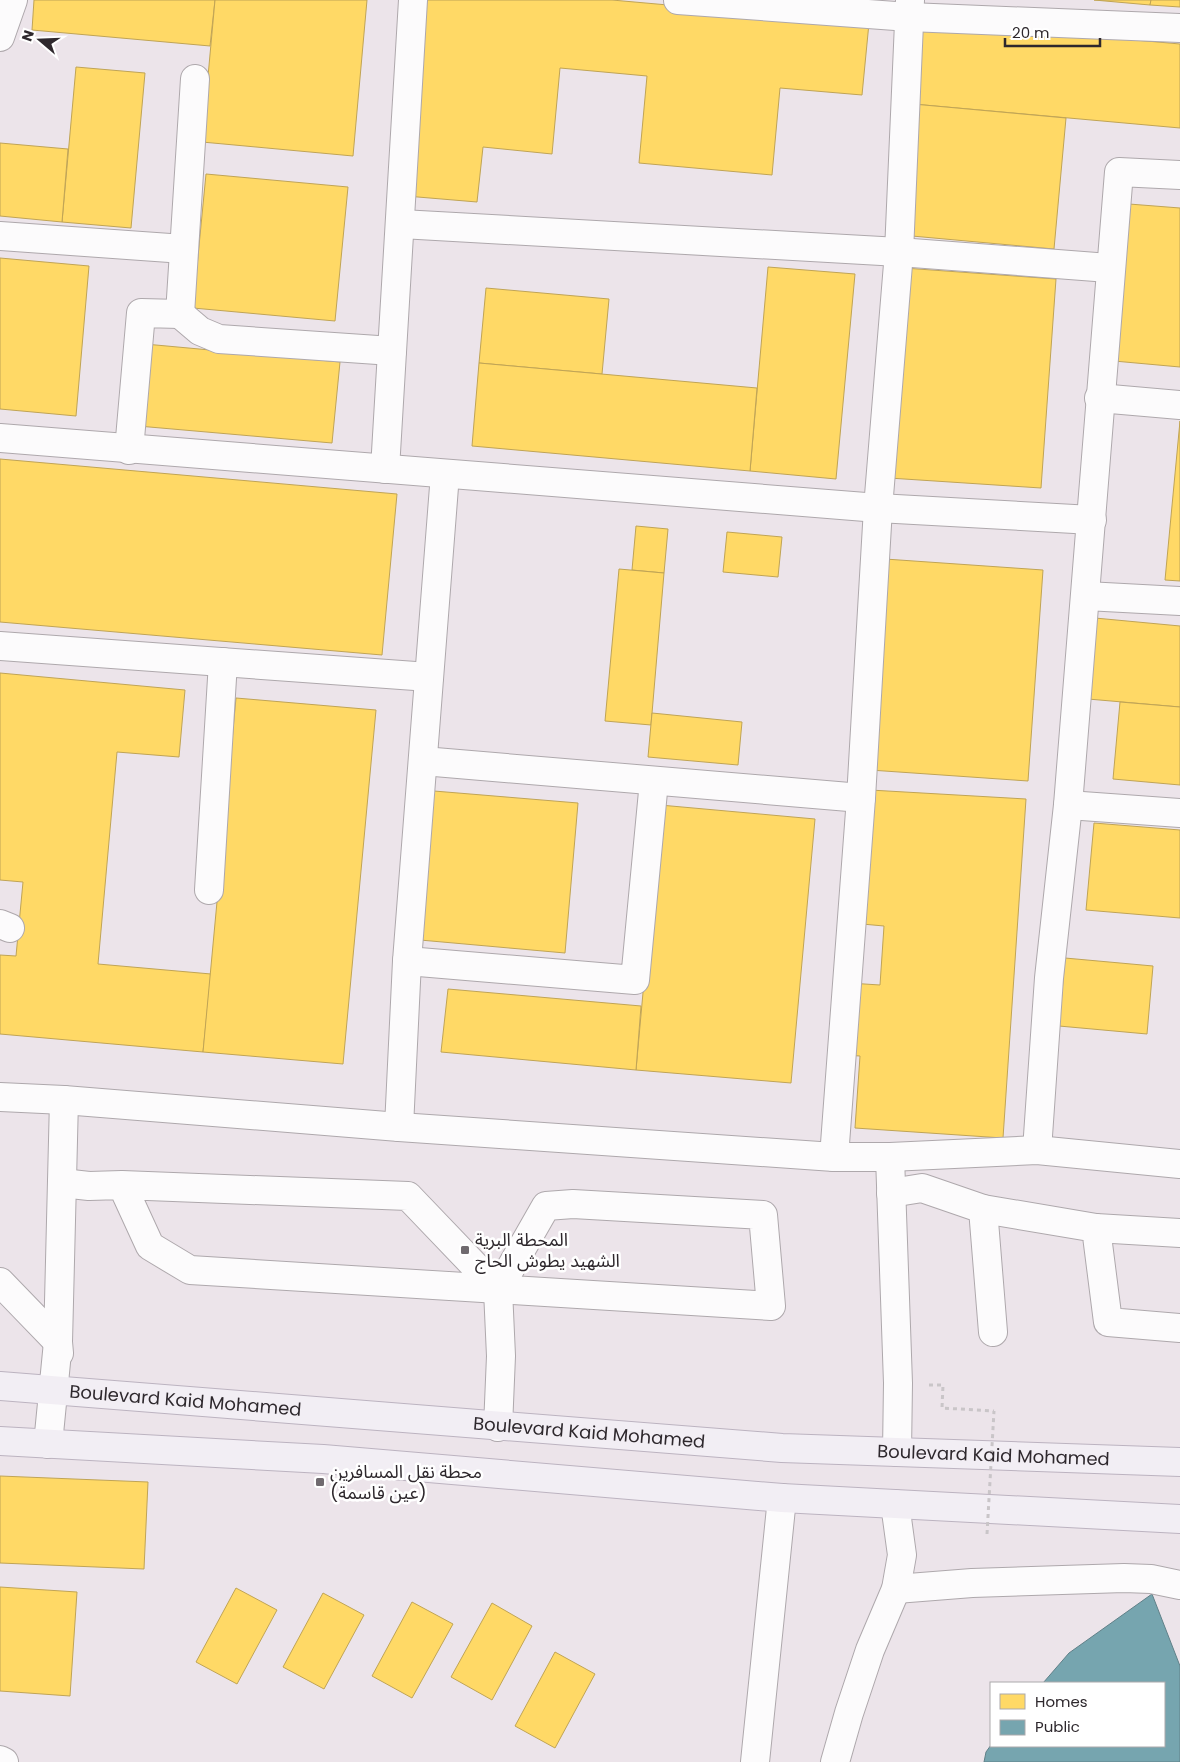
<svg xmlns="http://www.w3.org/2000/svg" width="1180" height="1762" font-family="Poppins,'Noto Sans Arabic',sans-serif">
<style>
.homes{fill:#ffd966;stroke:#c0a455}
.public{fill:#76a5af;stroke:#608088}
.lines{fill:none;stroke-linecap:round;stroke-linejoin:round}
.minor-casing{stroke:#aea8ac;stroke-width:30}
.major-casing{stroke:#bcb3c0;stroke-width:30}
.path{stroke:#c9c5c8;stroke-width:3;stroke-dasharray:4 4;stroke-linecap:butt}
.minor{stroke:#fcfbfc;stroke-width:28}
.major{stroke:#f2eef4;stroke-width:28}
.path-bridge{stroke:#c9c5c8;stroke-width:3;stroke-dasharray:4 4;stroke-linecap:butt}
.poi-dot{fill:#706a6f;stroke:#fff;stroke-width:2}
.labels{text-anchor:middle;stroke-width:5;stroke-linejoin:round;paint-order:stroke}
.poi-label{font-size:18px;fill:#2e282d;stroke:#fff;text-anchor:start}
.street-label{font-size:18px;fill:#2e282d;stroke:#fff}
</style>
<rect width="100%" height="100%" fill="#ece4ea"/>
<g class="homes">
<polygon points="34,0 215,0 210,46 32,30"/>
<polygon points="215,0 367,0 353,156 202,142"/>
<polygon points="424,0 612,0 869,23 862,95 780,88 772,175 639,163 647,76 560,68 552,154 483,147 477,202 406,196"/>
<polygon points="1094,0 1151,0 1150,5"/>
<polygon points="1151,0 1180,0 1180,7 1150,5"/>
<polygon points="921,21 1180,44 1180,128 913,104"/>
<polygon points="76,67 145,73 131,228 62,222"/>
<polygon points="913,104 1066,118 1054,249 901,235"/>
<polygon points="0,143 68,149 62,222 0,216"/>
<polygon points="206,174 348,187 335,321 193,308"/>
<polygon points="1129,204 1180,208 1180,367 1114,361"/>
<polygon points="0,258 89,266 76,416 0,409"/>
<polygon points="768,267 855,274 836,479 750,471"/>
<polygon points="904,268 1056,279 1041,488 889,478"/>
<polygon points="486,288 609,299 602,374 479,363"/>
<polygon points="145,344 340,362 332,443 138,426"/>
<polygon points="479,363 757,388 750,471 472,446"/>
<polygon points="1180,421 1180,581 1165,580"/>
<polygon points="0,459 397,494 382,655 0,622"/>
<polygon points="636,526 668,529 664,573 632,570"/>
<polygon points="727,532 782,537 778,577 723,572"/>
<polygon points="885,559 1043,570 1028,781 870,770"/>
<polygon points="619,569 664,573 651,725 605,721"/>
<polygon points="1095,618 1180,626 1180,707 1088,699"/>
<polygon points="0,673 185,690 179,757 117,752 98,964 211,974 203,1052 0,1034 0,955 16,956 23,882 0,880"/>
<polygon points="236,698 376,710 343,1064 203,1052"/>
<polygon points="1120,702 1180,707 1180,785 1113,779"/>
<polygon points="652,713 742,722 738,765 648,757"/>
<polygon points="870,790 1026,799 1003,1138 855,1128 860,1056 844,1055 849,983 880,985 884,926 862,924"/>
<polygon points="434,791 578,803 565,953 420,940"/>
<polygon points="660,805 815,819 791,1083 636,1070"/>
<polygon points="1094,823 1180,830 1180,918 1086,910"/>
<polygon points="1065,958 1153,966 1147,1034 1059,1026"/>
<polygon points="448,989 641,1006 636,1070 441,1052"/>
<polygon points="0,1476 148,1482 144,1569 0,1563"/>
<polygon points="0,1587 77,1592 70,1696 0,1691"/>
<polygon points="236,1588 277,1610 237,1684 196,1662"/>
<polygon points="323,1593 364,1615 324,1689 283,1667"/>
<polygon points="412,1602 453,1624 412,1698 372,1676"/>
<polygon points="492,1603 532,1626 492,1700 451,1677"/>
<polygon points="555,1652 595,1674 555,1748 515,1726"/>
</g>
<polygon class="public" points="1152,1594 1180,1666 1180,1762 984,1762 986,1752 991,1745 1164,1746 1164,1683 1043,1683 1069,1653"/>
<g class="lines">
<g class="minor-casing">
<g id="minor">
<polyline points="678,0 909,17 1180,28"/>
<polyline points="0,37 13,0"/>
<polyline points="401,224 899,252 1109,268"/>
<polyline points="0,236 184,249"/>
<polyline points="180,314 200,331 219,339 392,351"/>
<polyline points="1099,398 1180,405"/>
<polyline points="0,438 878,508 1092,520"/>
<polyline points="129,450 141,313 180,314 195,79"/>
<polyline points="385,469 413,0"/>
<polyline points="1086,596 1180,601"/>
<polyline points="0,646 429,677"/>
<polyline points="423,761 861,798"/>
<polyline points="1068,805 1180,813"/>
<polyline points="209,890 223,662"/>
<polyline points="0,924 10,928"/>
<polyline points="407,961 635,980 654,781"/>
<polyline points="0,1097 64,1100 399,1127 834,1157 890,1157 1037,1150 1180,1164"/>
<polyline points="399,1127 407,961 445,474"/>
<polyline points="1037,1150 1049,978 1068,805 1119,172 1180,175"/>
<polyline points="834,1157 861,798 878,508 899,252 910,0"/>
<polyline points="890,1157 898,1383 897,1452"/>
<polyline points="62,1183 89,1186 122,1185 408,1196 498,1290 546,1206 573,1204 763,1215 771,1306 190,1270 150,1246 122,1185"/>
<polyline points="891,1193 922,1188 983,1209 993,1332"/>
<polyline points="983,1209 1096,1228 1108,1322 1180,1328"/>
<polyline points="1096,1228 1180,1233"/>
<polyline points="0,1282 58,1342 59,1353"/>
<polyline points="498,1427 501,1356 498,1290"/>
<polyline points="48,1444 58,1342 64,1100"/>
<polyline points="896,1589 972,1583 1124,1578 1151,1579 1180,1585"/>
<polyline points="0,1760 4,1762"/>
<polyline points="755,1762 782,1498"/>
<polyline points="835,1762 849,1713 870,1650 896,1589 902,1555 895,1504"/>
</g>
</g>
<g class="major-casing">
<g id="major">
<path id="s1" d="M0 1386 782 1448 1180 1462"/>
<polyline points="0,1441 323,1459 782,1498 1180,1519"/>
</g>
</g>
<polyline class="path" points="929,1385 943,1385 942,1408 994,1411"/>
<use href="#minor" class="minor"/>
<use href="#major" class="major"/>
<polyline class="path-bridge" points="987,1534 994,1411"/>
</g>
<g class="poi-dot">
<rect x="460" y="1245" width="10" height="10" rx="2.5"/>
<rect x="315" y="1477" width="10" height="10" rx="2.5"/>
</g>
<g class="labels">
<g class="poi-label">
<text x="475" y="1246">المحطة البرية<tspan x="475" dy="21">الشهيد يطوش الحاج</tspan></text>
<text x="330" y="1478">محطة نقل المسافرين<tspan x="330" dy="21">(عين قاسمة)</tspan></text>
</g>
<g class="street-label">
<text dy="6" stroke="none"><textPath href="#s1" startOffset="186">Boulevard Kaid Mohamed</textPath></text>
<text dy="6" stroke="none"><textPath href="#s1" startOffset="591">Boulevard Kaid Mohamed</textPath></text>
<text dy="6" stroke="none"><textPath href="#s1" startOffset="996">Boulevard Kaid Mohamed</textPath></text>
</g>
</g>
<rect x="990" y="1682" width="175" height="65" fill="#ffffff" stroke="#aba9ab"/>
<rect x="1000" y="1694" width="25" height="15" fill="#ffd966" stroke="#aba9ab"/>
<text x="1035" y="1707" font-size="15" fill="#2e282d">Homes</text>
<rect x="1000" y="1720" width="25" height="15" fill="#76a5af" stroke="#aba9ab"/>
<text x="1035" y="1732" font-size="15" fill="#2e282d">Public</text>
<g transform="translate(40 40) rotate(289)" stroke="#ffffff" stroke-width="4" paint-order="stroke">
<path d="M0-4L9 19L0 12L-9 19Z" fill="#2e282d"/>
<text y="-8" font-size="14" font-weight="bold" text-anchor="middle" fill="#2e282d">N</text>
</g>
<path d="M1005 38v8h95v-8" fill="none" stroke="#2e282d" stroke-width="2.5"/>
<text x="1012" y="38" font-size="15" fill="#2e282d" stroke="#ffffff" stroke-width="4" paint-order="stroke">20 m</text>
</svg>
